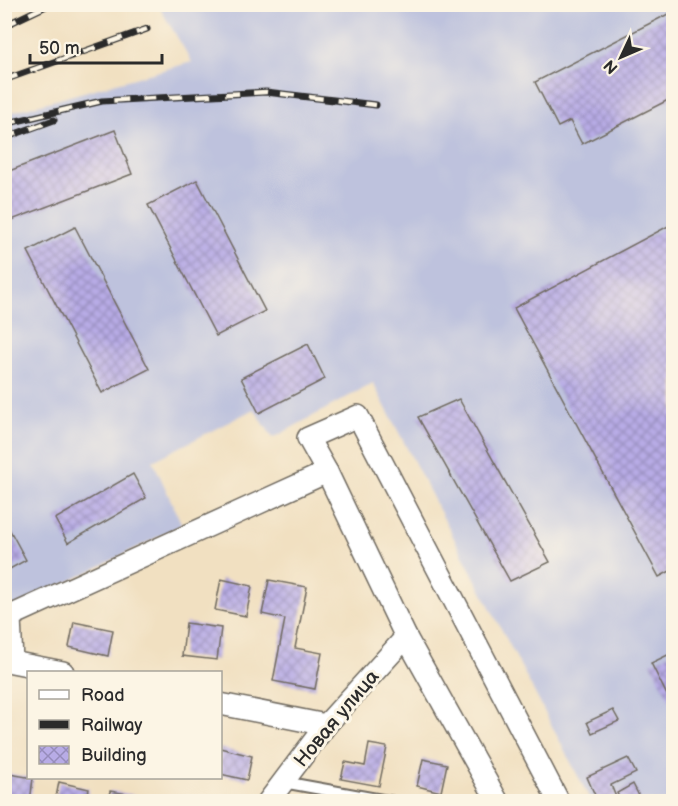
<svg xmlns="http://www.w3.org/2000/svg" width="678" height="806" font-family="'Balsamiq Sans',sans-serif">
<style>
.industrial{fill:#bec2dd}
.building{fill:url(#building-cross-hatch)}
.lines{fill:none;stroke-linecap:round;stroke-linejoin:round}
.lane-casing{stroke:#706a60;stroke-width:14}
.street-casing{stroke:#706a60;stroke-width:24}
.lane{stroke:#fff;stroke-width:10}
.street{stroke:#fff;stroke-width:21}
.rail-casing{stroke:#2b2b2b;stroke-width:7}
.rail{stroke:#fcf5e5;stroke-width:4.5;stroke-dasharray:14;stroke-linecap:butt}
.labels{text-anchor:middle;stroke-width:6;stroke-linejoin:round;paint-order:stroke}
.street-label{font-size:20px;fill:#2b2b2b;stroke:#fcf5e5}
</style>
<defs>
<pattern id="building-cross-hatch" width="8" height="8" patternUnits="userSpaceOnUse" patternTransform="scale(1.5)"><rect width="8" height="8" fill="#b8ace6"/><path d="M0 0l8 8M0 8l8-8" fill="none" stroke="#968cbb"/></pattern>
</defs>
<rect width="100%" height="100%" fill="#fcf5e5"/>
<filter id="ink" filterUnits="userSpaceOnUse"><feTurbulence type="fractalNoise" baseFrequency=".0167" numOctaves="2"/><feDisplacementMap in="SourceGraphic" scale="12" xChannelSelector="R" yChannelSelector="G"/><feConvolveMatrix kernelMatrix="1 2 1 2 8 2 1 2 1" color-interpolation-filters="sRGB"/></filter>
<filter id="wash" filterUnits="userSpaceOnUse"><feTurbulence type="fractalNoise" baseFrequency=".008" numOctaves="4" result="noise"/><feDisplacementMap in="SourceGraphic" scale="24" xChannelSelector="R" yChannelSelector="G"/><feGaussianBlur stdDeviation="1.35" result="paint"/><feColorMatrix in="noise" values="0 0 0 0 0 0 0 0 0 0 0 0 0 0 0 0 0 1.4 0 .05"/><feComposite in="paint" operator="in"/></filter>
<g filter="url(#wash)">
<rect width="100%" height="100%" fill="#f1e0c1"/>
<polygon class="industrial" points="158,5 673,5 673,801 591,801 373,383 273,438 254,409 153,461 182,525 5,614 5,114 192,62"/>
<g id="blocks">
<g class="building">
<polygon points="674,11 674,97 582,144 570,121 558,127 535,82"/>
<polygon points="115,130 132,174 4,223 4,173"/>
<polygon points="197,180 265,311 216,336 148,205"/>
<polygon points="674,223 674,569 659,577 514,308"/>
<polygon points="75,227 149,369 102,393 28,251"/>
<polygon points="308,344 325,379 259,413 241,378"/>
<polygon points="459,399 550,562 510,581 418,417"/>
<polygon points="133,474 146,498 68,543 55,519"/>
<polygon points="5,521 26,560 8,570 5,565"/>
<polygon points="221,579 252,586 246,616 215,610"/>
<polygon points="269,580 307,587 295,648 322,653 315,689 273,681 285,619 262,614"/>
<polygon points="74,622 113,630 108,656 69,647"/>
<polygon points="186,623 221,628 217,660 182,656"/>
<polygon points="674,652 674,702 671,703 651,663"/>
<polygon points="613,710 619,721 592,733 587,722"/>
<polygon points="369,744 387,747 379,786 341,779 345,762 365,766"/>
<polygon points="220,748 252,756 247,780 220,774"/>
<polygon points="628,758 636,773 611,785 618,802 598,802 587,777"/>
<polygon points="423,759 447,764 441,792 417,786"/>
<polygon points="4,773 33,778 30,802 4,802"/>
<polygon points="59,782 89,789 86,802 55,802"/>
<polygon points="633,784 642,802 621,802 617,793"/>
<polygon points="110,791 139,796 138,802 108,802"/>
</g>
</g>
</g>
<g filter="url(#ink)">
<use href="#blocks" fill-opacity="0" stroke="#706a60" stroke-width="1.5"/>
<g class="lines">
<g class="lane-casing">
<polyline id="lane" points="283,782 393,802"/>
</g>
<g class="street-casing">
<g id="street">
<polyline points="327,472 406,637 498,802"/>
<polyline points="10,617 12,662 63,672"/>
<polyline points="4,619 327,472 308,438 358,416 559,802"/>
<polyline points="220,704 326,725"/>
<polyline points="268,802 326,725 406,637"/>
</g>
</g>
<use href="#lane" class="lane"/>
<use href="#street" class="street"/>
<g class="rail-casing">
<g id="rail">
<polyline points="4,26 50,4"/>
<polyline points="4,80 147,29"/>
<polyline points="4,124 102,101 266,92 376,105"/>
<polyline points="4,138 54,120"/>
</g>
</g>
<use href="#rail" class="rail"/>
</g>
</g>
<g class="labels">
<g class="street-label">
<text transform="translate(336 718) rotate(-50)" y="7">Новая улица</text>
</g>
</g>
<rect width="678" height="806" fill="none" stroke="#fcf5e5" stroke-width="24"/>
<rect x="27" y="671" width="195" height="108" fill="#fcf5e5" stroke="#a8a49b" stroke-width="1.5"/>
<rect x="39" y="690" width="30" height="9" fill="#ffffff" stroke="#a8a49b" stroke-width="1.5"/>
<text x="81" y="701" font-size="18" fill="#2b2b2b">Road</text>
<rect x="39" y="720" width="30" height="9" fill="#2b2b2b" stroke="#a8a49b" stroke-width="1.5"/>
<text x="81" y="731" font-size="18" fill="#2b2b2b">Railway</text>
<rect x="39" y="746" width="30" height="18" fill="url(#building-cross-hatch)" stroke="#a8a49b" stroke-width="1.5"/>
<text x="81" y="761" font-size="18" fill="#2b2b2b">Building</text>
<g transform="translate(621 57) rotate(226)" stroke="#fcf5e5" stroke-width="4.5" paint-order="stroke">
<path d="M0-4.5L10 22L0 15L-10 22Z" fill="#2b2b2b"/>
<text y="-9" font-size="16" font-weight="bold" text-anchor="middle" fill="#2b2b2b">N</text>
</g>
<path d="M30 54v9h132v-9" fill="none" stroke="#2b2b2b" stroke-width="3"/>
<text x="39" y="54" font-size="18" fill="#2b2b2b" stroke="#fcf5e5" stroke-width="4.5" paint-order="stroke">50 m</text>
</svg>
